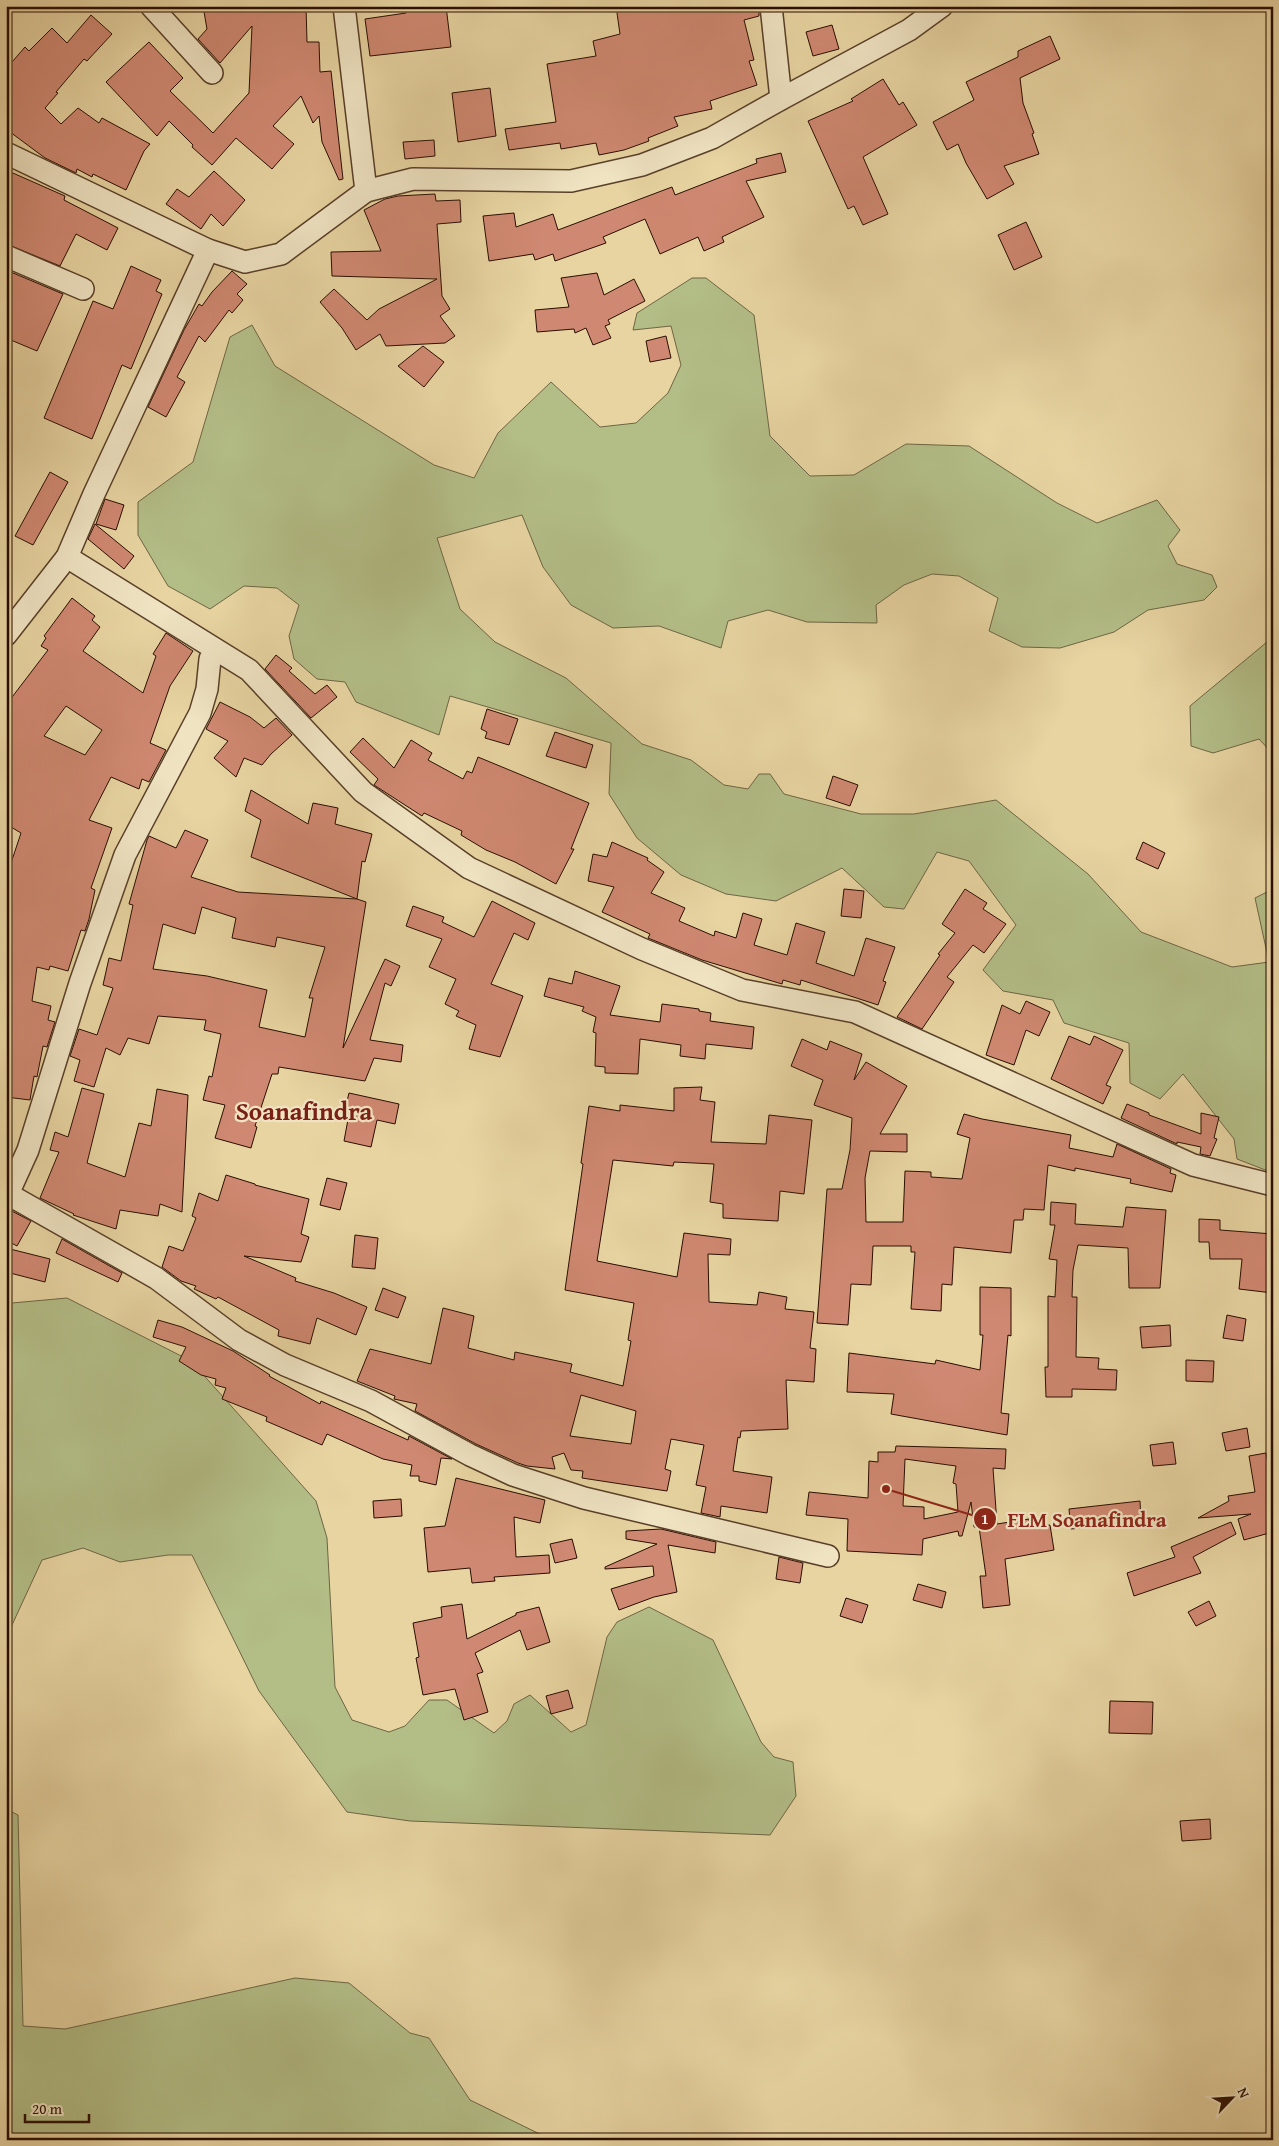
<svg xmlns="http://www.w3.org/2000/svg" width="1279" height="2146" font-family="'Gentium Book Plus',serif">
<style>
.green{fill:#b3bd86;stroke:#6e6544}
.building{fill:#cf8871;stroke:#2a0d01;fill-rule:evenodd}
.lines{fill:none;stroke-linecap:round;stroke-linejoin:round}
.minor-casing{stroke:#593f29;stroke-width:24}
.minor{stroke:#efe3c2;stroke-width:21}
.labels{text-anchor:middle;stroke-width:4.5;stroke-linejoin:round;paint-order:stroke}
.district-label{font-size:25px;font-weight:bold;fill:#7a1f14;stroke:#efe3c2}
.leader{fill:none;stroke:#8f2418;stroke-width:2}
.callout-dot{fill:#8f2418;stroke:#efe3c2;stroke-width:2}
.mark-label{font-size:15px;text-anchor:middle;font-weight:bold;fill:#fff}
.callout-label{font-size:21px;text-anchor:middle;font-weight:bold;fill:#8f2418;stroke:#efe3c2;stroke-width:4.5;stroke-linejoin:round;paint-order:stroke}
</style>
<rect width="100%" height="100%" fill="#e7d4a1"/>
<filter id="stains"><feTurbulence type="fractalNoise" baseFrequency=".004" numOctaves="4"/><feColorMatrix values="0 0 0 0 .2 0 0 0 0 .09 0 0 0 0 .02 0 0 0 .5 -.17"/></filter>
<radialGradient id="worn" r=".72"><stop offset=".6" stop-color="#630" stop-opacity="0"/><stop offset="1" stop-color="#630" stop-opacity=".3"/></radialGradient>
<g class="green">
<polygon points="692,278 706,278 754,315 770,436 810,476 854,475 906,444 969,446 1057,503 1097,523 1157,500 1180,530 1168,546 1177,564 1212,575 1217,587 1204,600 1148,610 1114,632 1060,648 1022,647 989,631 998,598 959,576 932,574 904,585 876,605 877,623 807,622 768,610 728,621 721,648 659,626 613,628 571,605 543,567 522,515 437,538 460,609 495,642 566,678 642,744 691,760 724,785 748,789 759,774 770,774 784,794 861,814 914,814 996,800 1088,874 1141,932 1232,967 1269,962 1255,898 1273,889 1273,1173 1237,1159 1234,1139 1183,1074 1160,1099 1130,1083 1129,1043 1064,1023 1053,1000 1003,991 983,970 1016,925 969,861 937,852 904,909 884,907 842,868 776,901 726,894 681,875 637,838 609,794 611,743 450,696 439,735 356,702 345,682 317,679 294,659 289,636 299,605 277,588 244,586 210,609 168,586 138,535 138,502 193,462 230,337 252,325 275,366 434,465 474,478 498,433 551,382 600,427 636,423 668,393 681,365 671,326 633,330 637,313"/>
<polygon points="1273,637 1273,754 1259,739 1213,753 1191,746 1190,706"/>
<polygon points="67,1298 191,1361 316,1501 327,1538 335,1687 352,1720 389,1732 405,1726 429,1700 447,1700 494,1733 507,1721 514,1704 530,1695 571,1732 586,1725 607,1637 617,1622 649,1607 713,1640 761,1742 774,1757 793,1762 796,1796 770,1835 410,1821 347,1812 259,1691 192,1555 168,1555 120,1562 83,1548 42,1560 6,1638 6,1302 12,1303"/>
<polygon points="6,1809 18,1815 23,2026 65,2029 295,1978 349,1983 410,2033 429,2038 470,2100 552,2140 6,2140"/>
</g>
<g class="building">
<polygon points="203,6 306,6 307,42 319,42 320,72 331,71 343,179 339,180 322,142 319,116 313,123 301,96 273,126 294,144 272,169 236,138 212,165 192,147 193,145 169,121 157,136 106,82 149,42 183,78 170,91 213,133 249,93 252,26 220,63 198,39 207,29"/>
<polygon points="405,6 446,6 451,47 370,56 365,19 406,13"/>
<polygon points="616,6 759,6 759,16 744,20 754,60 749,61 757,85 710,101 712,109 674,117 678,126 648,138 649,141 624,150 599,155 596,143 561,149 560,143 509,150 505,129 556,122 547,64 596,56 593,41 620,34"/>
<polygon points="91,15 112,34 87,61 84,59 56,92 58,93 45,108 61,124 78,108 99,123 102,118 150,144 144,151 126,190 93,174 92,177 77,169 76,173 45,158 6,129 6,69 25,47 29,51 52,28 67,43"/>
<polygon points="832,25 839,49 813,56 806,32"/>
<polygon points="1050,36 1060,59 1020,78 1023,103 1034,133 1032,134 1039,154 1004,166 1014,184 987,199 966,163 958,144 947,150 933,122 974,100 966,82 1018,57 1018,51"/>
<polygon points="883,79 899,105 903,102 917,125 863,157 888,214 863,225 854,206 848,209 808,121 853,101 851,99"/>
<polygon points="490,88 496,136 458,142 452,93"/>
<polygon points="434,140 435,156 405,159 403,142"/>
<polygon points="781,153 786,172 746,181 764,217 722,237 724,242 704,251 698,237 660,254 645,219 603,237 606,243 555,261 553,254 535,260 533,254 489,261 483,216 514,213 516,227 553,214 558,230 672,187 675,195 757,163 756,159"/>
<polygon points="6,170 65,196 64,200 118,228 107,250 76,234 60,266 6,244"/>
<polygon points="214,171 245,200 223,226 211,214 201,229 166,204 177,189 189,197"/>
<polygon points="435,194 436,201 460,200 461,222 437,224 442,296 450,309 440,316 455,336 445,343 386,346 380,334 356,350 342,328 320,302 334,289 367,320 379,309 437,279 332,276 331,252 381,251 364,210 385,199 398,196"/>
<polygon points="1026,222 1042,257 1014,270 998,235"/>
<polygon points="131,266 161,280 156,291 162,294 131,369 122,365 92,439 44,418 93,301 113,309"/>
<polygon points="6,270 63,294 37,351 6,338"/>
<polygon points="232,271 247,284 237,294 243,300 232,313 229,310 205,342 199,336 177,377 185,382 166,417 148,407 184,330 199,304 202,306 212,292"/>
<polygon points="597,273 604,295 634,279 645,301 608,320 610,324 605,326 611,338 593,345 586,328 575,333 574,329 537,332 535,310 569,307 561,278"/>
<polygon points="666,336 671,358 650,362 646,341"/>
<polygon points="423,346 444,362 424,387 398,366"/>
<polygon points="50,472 68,482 33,545 15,536"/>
<polygon points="105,499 124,505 116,530 96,524"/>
<polygon points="95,524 134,556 124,569 88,539"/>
<path d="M72 598 95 616 92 620 100 627 83 651 143 693 156 656 153 654 166 633 193 651 170 686 150 743 166 750 149 782 142 779 139 789 111 777 89 820 112 828 91 888 95 890 89 919 85 931 81 930 68 971 50 966 49 970 37 967 32 1001 51 1006 48 1020 55 1022 47 1047 43 1046 37 1077 34 1076 30 1100 6 1097V1034L12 1010 6 1009V862L11 863 21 833 6 824V705L48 650 41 646 46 638 44 636ZM66 706 102 730 85 755 44 736Z"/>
<polygon points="276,655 292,668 289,671 315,694 327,685 337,697 311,718 265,669"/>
<polygon points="220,702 250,717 264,728 276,718 292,735 271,754 262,765 244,758 236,777 214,758 228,741 206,729"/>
<polygon points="487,709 518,719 509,745 485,738 487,732 481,729"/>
<polygon points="555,732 593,745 586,768 546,756"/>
<polygon points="363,738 394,768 411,740 432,753 428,760 463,779 467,771 472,773 478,757 589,803 571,849 574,849 556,884 515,862 486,850 461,835 462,831 424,813 422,816 374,785 378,779 350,752"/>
<polygon points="833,776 858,785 850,806 826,798"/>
<polygon points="251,790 308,824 313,803 338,808 335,824 372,834 365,862 362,861 357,899 251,857 261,820 245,811"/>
<path d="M185 830 208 840 191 877 238 892 357 899 366 902 343 1048 385 959 400 966 391 986 385 983 370 1040 403 1045 401 1062 374 1058 365 1081 279 1067 278 1074H272L255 1126 257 1127 251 1148 215 1138 225 1105 203 1100 209 1076 212 1077 221 1034 204 1030 206 1020 158 1016 149 1044 128 1038 120 1055 106 1048 94 1087 74 1081 80 1060 70 1056 79 1029 97 1035 113 988 103 985 109 958 121 961 133 905 129 904 147 840 149 836 176 848ZM202 907 236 918 232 938 275 947 277 937 325 947 309 998H313L305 1037 259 1027 267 990 207 976 153 969 163 924 195 934Z"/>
<polygon points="612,842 648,858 647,860 664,872 651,893 685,908 679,921 714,936 715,931 736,938 743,913 762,919 754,945 787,955 796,923 825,932 816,963 854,976 866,938 895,947 883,981 886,982 878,1005 801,980 800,985 783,980 782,984 702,960 648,938 650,934 602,912 614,887 588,881 593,854 607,857"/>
<polygon points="1143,842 1165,853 1158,869 1136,859"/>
<polygon points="844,889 864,891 861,918 841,916"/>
<polygon points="965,889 987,903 983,909 1006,924 984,953 973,945 947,977 954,982 922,1029 897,1017 940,955 938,954 955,933 942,924"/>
<polygon points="492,901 535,923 528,940 514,933 491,984 523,996 500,1057 469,1049 476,1025 456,1016 459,1011 445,1004 456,979 429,967 442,939 406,926 413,906 444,917 442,922 474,937"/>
<polygon points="575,971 620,986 610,1015 660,1022 662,1004 699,1009 699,1011 711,1013 710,1021 754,1027 752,1049 706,1044 705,1059 680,1056 681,1045 640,1039 638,1074 605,1073 605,1067 595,1066 596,1033 593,1032 596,1017 582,1011 584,1007 544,996 549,978 572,984"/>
<polygon points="1026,1001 1050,1012 1039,1036 1026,1030 1014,1065 986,1055 1002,1005 1020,1014"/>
<polygon points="1069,1036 1090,1045 1094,1036 1123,1050 1106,1085 1111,1087 1103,1104 1051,1079"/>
<polygon points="802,1039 827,1050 830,1041 862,1054 854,1080 866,1062 907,1086 880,1134 907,1134 907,1152 870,1151 865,1178 866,1222 903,1222 905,1171 931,1172 931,1177 962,1179 970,1138 957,1134 964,1114 982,1119 1071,1135 1069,1148 1113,1157 1117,1144 1171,1169 1170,1173 1176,1175 1172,1192 1130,1183 1131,1179 1075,1168 1075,1171 1048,1165 1044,1210 1024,1209 1023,1220 1014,1220 1011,1253 954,1247 952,1285 942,1284 941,1311 911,1309 915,1252 911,1252 911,1246 873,1246 871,1285 851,1284 848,1325 817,1323 827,1189 842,1189 850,1150 852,1118 814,1105 823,1080 791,1066"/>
<path d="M702 1087 700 1100 715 1102 711 1142 766 1144 769 1115 812 1120 804 1194 780 1191 778 1221 723 1218V1204L710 1202 714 1164 674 1162 673 1166 613 1160 597 1261 677 1277 684 1233 731 1239 730 1255 708 1254 709 1302 757 1305 759 1292 787 1297 785 1309 814 1312 810 1348 816 1349 814 1382 786 1380 788 1429 741 1431 740 1438 738 1437 733 1471 772 1477 767 1513 721 1506 720 1517 701 1513 706 1487 696 1485 704 1445 671 1439 665 1469 671 1471 667 1491 582 1478 583 1471 571 1470 564 1453 552 1457 555 1469 527 1466 518 1463 476 1444 415 1411 417 1404 394 1399 395 1396 357 1381 370 1349 431 1364 443 1308 474 1316 468 1348 514 1360 515 1352 572 1364 570 1372 623 1386 631 1341 628 1340 634 1303 565 1290 583 1164 581 1163 589 1106 620 1111V1105L674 1111V1088ZM581 1395 636 1411 631 1444 570 1436Z"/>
<polygon points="82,1088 104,1094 87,1163 125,1177 139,1123 151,1126 157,1089 188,1095 182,1212 160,1204 158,1216 120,1210 116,1229 73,1215 74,1214 40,1198 59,1152 50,1150 55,1132 68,1137"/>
<polygon points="349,1093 399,1104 395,1124 377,1120 371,1147 344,1141 349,1114 344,1113"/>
<polygon points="1127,1104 1149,1113 1149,1115 1201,1134 1201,1113 1219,1117 1214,1138 1217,1139 1210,1156 1200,1154 1201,1147 1177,1142 1177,1144 1121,1118"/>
<polygon points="226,1175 255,1184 255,1185 309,1199 301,1234 309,1237 301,1262 244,1256 296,1278 295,1281 334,1293 367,1307 356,1335 317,1318 310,1344 278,1336 279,1330 218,1297 216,1299 194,1289 196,1286 181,1281 162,1267 169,1246 183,1251 196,1218 192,1216 199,1193 218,1201"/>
<polygon points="327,1178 347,1183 340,1210 320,1205"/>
<polygon points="1051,1202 1076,1204 1075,1224 1123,1227 1126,1207 1166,1210 1160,1288 1129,1288 1128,1248 1078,1245 1073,1270 1072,1297 1077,1297 1076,1357 1099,1358 1098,1369 1117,1370 1116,1390 1072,1389 1072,1397 1046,1397 1045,1367 1048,1367 1048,1296 1055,1297 1057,1260 1049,1259 1055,1225 1050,1225"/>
<polygon points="6,1208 31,1221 17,1246 6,1240"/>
<polygon points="1199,1219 1220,1220 1220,1230 1273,1234 1273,1293 1239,1289 1242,1259 1210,1259 1209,1242 1199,1242"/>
<polygon points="355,1235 378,1238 375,1269 352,1267"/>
<polygon points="62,1239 122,1273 118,1282 56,1253"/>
<polygon points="6,1248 50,1259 45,1282 6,1272"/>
<polygon points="980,1287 1011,1288 1011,1336 1008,1335 1001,1413 1009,1414 1007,1435 891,1414 894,1394 847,1392 849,1353 935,1364 936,1360 980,1370 983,1335 980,1335"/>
<polygon points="383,1288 406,1297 398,1318 375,1310"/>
<polygon points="1227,1315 1246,1319 1243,1341 1223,1338"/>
<polygon points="158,1320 182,1327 233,1351 270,1375 269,1376 320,1404 321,1401 408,1440 409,1436 452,1459 441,1458 436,1485 419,1481 419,1476 410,1476 412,1465 383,1459 327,1434 322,1445 266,1421 267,1417 222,1399 226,1388 215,1385 216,1379 201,1375 179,1361 186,1347 153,1337"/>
<polygon points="1170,1325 1171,1346 1142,1348 1140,1327"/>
<polygon points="1186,1360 1214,1361 1213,1382 1186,1381"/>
<polygon points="1247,1428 1250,1447 1226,1451 1222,1433"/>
<polygon points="1173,1442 1176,1464 1153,1466 1150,1445"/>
<path d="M896 1446 1006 1449 1005 1469 993 1468 997 1524 1029 1519 1030 1528 1050 1525 1054 1550 1005 1559 1010 1605 983 1608 980 1576H986L979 1527H974L971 1502 962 1536H959L958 1531 923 1539 922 1555 847 1551 848 1519 806 1515 809 1492 868 1498 869 1461 878 1462V1452H895ZM905 1459 956 1466 953 1483 956 1484 958 1512 924 1519V1507L903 1506Z"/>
<polygon points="1266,1453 1273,1492 1273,1532 1244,1540 1238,1519 1251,1514 1198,1518 1229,1501 1228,1496 1255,1492 1249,1456"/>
<polygon points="456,1478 545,1500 540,1523 514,1517 516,1557 549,1555 550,1573 494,1577 495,1581 472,1583 470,1568 428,1572 424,1528 445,1526"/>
<polygon points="401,1499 402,1516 374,1518 373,1501"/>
<polygon points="1140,1501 1141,1522 1071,1529 1069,1509"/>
<polygon points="1231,1522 1236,1534 1193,1557 1201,1573 1134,1596 1127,1573 1175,1557 1171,1547"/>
<polygon points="661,1529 716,1542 715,1553 668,1545 677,1592 654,1597 619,1610 611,1589 654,1576 653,1566 605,1569 605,1567 657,1544 626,1539 626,1531"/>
<polygon points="572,1539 577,1558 555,1563 550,1544"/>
<polygon points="779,1557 803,1563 800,1583 776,1579"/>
<polygon points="918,1584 946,1592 942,1608 913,1600"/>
<polygon points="846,1598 868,1605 862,1623 840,1616"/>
<polygon points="1209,1601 1216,1616 1196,1626 1188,1612"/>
<polygon points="462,1604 467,1639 516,1615 516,1613 539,1607 550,1642 527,1650 520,1630 475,1653 483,1672 477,1674 488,1712 464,1720 455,1689 423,1695 416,1658 419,1657 413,1623 442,1617 441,1607"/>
<polygon points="568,1690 573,1708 551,1714 546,1696"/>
<polygon points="1110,1701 1153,1702 1152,1734 1109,1733"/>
<polygon points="1210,1819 1211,1839 1182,1841 1180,1821"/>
</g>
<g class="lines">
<g class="minor-casing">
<g id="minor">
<polyline points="151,6 212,73"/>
<polyline points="771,6 781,99"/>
<polyline points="6,153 208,250 245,262 281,254 366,191 344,6"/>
<polyline points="366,191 413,179 571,181 642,165 712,138 781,99 909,30 942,6"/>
<polyline points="6,256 83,289"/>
<polyline points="67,557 249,670 363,792 469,868 642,949 742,990 855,1012 1193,1165 1273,1185"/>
<polyline points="6,635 67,557 94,494 208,250"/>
<polyline points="6,1193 156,1278 239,1340 285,1365 371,1401 470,1455 513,1475 584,1498 828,1556"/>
<polyline points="8,1194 28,1150 80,983 125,855 200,713 207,689 210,659"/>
</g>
</g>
<use href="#minor" class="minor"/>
</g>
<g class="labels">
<g class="district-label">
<text x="304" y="1120">Soanafindra</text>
</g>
</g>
<path class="leader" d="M886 1489L985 1519"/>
<g class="callout-dot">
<circle cx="886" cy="1489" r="5"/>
<circle cx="985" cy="1519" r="12"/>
</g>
<g class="mark-label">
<text x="985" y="1524">1</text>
</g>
<g class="callout-label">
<text x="1087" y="1527">FLM Soanafindra</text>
</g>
<rect width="1279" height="2146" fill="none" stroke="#e7d4a1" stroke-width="25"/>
<rect x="8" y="8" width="1264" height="2131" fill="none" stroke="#2a0d01" stroke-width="2.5"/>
<rect x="12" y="12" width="1254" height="2121" fill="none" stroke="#2a0d01"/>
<g transform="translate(1232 2098) rotate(65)" stroke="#efe3c2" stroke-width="4" paint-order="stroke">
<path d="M0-4L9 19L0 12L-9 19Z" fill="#2a0d01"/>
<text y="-8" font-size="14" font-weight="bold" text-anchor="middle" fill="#2a0d01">N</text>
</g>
<path d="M25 2114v8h64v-8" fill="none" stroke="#2a0d01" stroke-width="2.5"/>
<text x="32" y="2114" font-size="15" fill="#2a0d01" stroke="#efe3c2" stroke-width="4" paint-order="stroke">20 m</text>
<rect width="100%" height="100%" filter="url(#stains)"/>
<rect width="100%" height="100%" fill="url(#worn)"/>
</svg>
